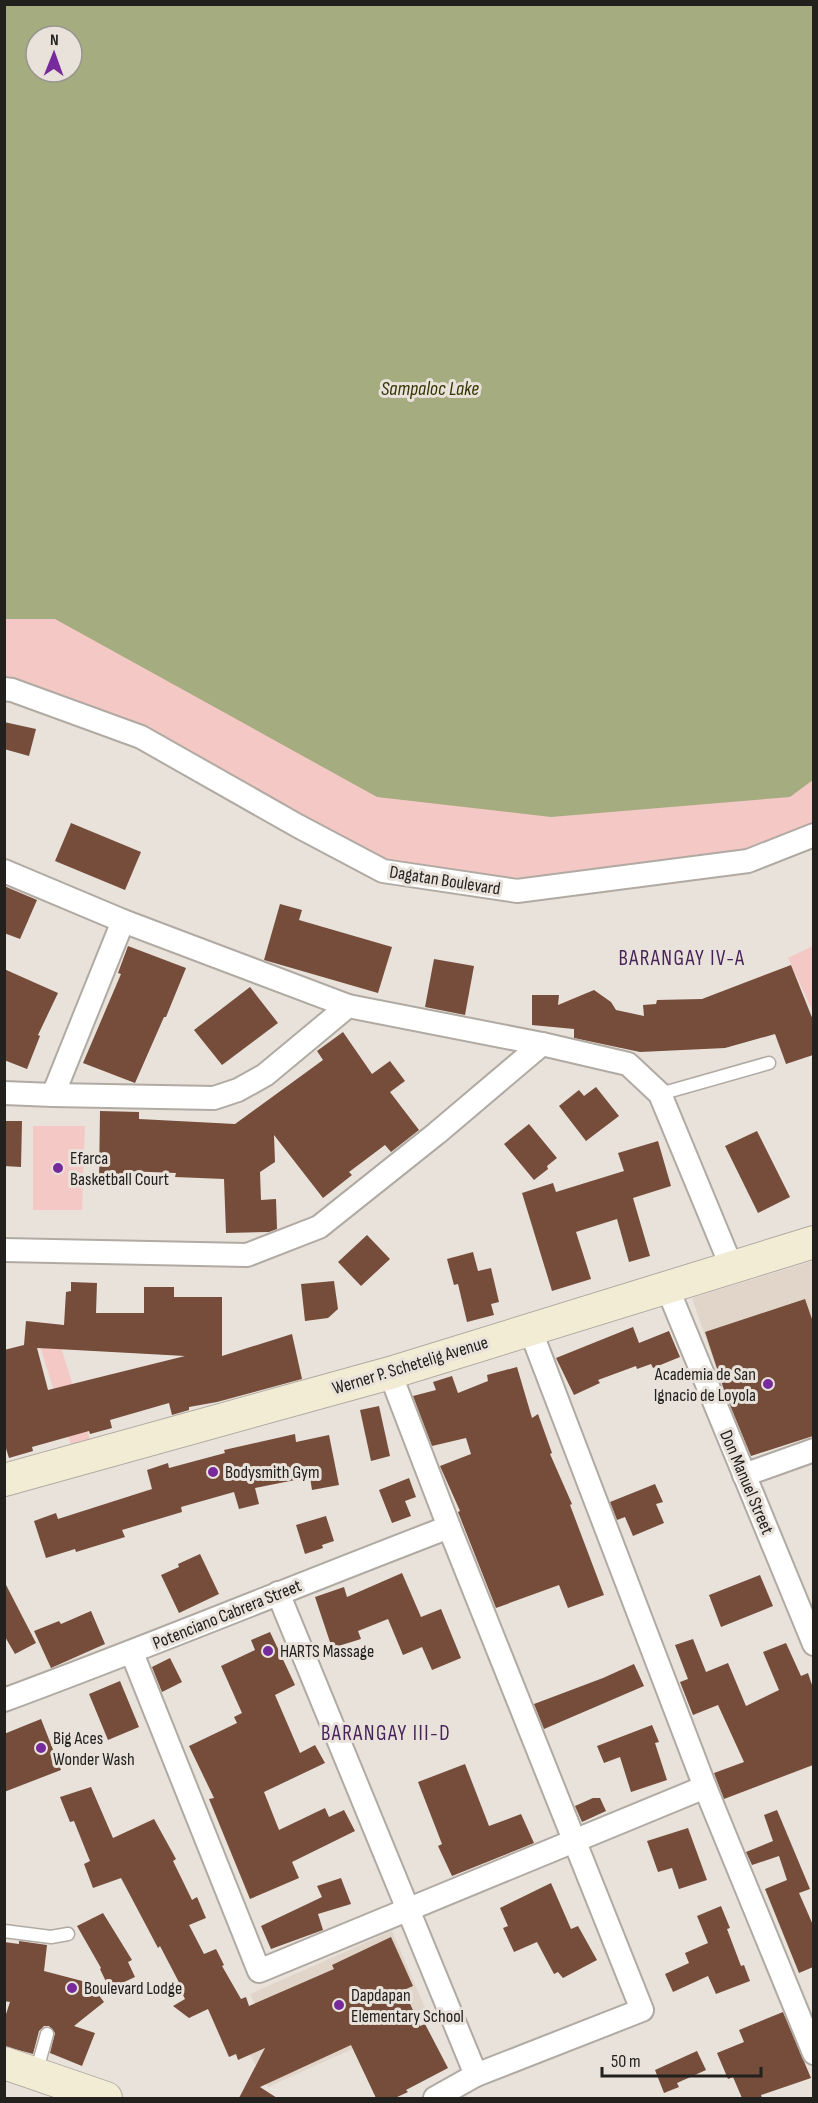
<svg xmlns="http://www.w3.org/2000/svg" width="818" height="2103" font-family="'Sofia Sans Condensed',sans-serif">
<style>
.built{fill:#e1d5c9}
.green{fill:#f4c8c5}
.water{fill:#a5ac7f;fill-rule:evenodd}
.building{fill:#754d3a;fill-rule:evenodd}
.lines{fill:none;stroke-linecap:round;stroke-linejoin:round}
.lane-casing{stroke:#b0aaa3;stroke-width:15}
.street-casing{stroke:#b0aaa3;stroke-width:26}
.secondary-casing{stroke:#b0aaa3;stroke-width:34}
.lane{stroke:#fff;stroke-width:12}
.street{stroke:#fff;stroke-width:22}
.secondary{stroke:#f3ecd4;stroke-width:32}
.poi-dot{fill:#762a9c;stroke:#e8e2db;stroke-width:2}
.labels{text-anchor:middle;stroke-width:6;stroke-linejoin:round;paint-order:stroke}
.street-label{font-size:18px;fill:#23211e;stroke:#e8e2db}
.poi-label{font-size:18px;fill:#23211e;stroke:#e8e2db;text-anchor:start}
.water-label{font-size:20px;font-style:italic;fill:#323700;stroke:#e8e2db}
.quarter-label{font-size:21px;letter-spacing:1.5px;fill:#47235a;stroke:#e8e2db}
</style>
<rect width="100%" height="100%" fill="#e8e2db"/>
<g class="built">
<polygon points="813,1261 813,1436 747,1457 692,1298"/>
<polygon points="392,1931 428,2015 268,2087 250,2055 274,2045 250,1994"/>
</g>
<g class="green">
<polygon points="4,619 55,619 789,797 813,780 813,835 748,861 517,891 383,871 141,737 5,689"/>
<polygon points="813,946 813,1012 788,958"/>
<polygon points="33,1126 85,1126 82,1210 33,1210"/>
<polygon points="38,1340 59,1341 91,1443 72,1448"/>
</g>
<path class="water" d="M4 5H813V780L790 797 551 817 377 797 55 619H5ZM36 36H72V72H36Z"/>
<g class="building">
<polygon points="4,722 36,729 29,756 4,749"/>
<polygon points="71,823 141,852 125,890 55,861"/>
<polygon points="4,886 37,900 20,939 4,933"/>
<polygon points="280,904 302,910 299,920 392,947 378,993 264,960"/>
<polygon points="128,946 186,968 166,1017 164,1017 135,1083 83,1063 121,974 118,973"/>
<polygon points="434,959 474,966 465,1015 425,1007"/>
<polygon points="791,965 813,1020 813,1055 786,1064 775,1034 725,1048 640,1052 574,1038 574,1029 532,1025 532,995 559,995 558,1005 594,990 611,1002 616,1010 644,1016 643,1005 656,1004 657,1000 702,999"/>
<polygon points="4,969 58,993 38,1035 40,1036 27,1069 4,1060"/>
<polygon points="250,987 278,1023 222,1065 194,1030"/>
<polygon points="343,1032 372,1074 390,1061 405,1081 390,1092 419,1130 391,1152 385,1145 349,1172 352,1175 323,1198 274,1135 275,1162 260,1172 261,1200 276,1199 277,1229 269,1232 226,1233 224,1179 175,1177 176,1173 125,1171 125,1181 99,1181 100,1111 139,1112 139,1119 235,1124 323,1060 317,1051"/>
<polygon points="596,1087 619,1116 586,1141 559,1106 579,1090 584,1096"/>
<polygon points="4,1121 22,1121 21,1167 4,1166"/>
<polygon points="529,1124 557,1158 547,1166 548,1169 534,1180 504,1144"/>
<polygon points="757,1131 790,1197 758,1213 725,1146"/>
<polygon points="658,1141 671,1186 633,1198 650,1256 629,1262 617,1219 576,1232 591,1279 552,1291 522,1193 553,1183 556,1192 624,1171 618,1153"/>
<polygon points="367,1235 390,1259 361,1286 338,1262"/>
<polygon points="473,1252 478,1271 491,1268 499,1302 491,1304 494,1315 467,1322 458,1284 454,1285 447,1259"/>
<polygon points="334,1281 338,1309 328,1318 305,1321 301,1284"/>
<path d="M71 1282 97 1283 96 1313H144V1287H174V1297H222V1356L292 1334 302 1379 217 1402 189 1407V1410L172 1415 169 1403 110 1420 112 1428 90 1434 89 1431 32 1447 33 1451 9 1458 4 1442V1350L24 1345 26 1321 64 1325 66 1292 71 1291ZM37 1348 57 1349 185 1356 48 1390Z"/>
<polygon points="805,1299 813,1322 813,1436 751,1456 725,1393 705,1332"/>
<polygon points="633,1327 639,1343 669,1331 680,1357 653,1368 651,1364 637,1369 636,1366 598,1380 600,1383 574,1395 556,1358"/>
<polygon points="517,1367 532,1418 538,1414 552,1453 550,1454 572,1504 570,1505 604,1595 568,1608 559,1585 496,1608 458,1512 460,1511 440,1466 471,1454 466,1438 432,1446 413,1396 436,1390 433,1382 452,1376 458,1393 488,1381 487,1375"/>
<polygon points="379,1406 390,1456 371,1461 360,1410"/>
<polygon points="295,1434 296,1442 329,1435 339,1485 312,1490 310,1477 255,1488 259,1504 239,1509 234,1492 181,1507 182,1512 122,1530 125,1537 76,1552 75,1549 46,1558 34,1521 56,1513 58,1519 152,1489 147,1470 168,1463 169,1468 225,1453 224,1450"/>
<polygon points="409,1478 416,1497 405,1501 411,1516 392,1523 379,1490"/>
<polygon points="655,1484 663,1502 656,1504 664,1523 633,1536 625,1517 617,1520 610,1502"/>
<polygon points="326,1516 334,1541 322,1545 323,1548 305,1554 296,1525"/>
<polygon points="200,1554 219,1594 179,1613 161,1575 179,1567 178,1564"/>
<polygon points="402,1573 421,1617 441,1609 461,1658 432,1670 422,1647 403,1655 388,1619 358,1631 361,1639 332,1648 315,1597 344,1587 347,1597"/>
<polygon points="760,1575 773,1606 721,1627 709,1595"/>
<polygon points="4,1581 36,1643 15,1654 4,1635"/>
<polygon points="91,1611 105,1644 51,1668 34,1631 59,1621 61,1624"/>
<polygon points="270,1632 295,1685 275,1695 300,1753 315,1745 325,1763 264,1792 279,1830 325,1808 329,1817 344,1810 355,1831 292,1862 299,1878 250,1899 209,1799 214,1798 189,1746 237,1723 234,1717 242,1713 221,1666 255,1650 251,1640"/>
<polygon points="693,1639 706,1672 728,1663 746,1706 779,1690 763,1652 786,1643 801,1676 808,1673 813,1688 813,1765 724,1799 714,1773 744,1762 718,1705 693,1715 680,1682 688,1679 675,1645"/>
<polygon points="170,1658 182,1682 162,1692 152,1667"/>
<polygon points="634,1664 644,1686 544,1729 534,1704 603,1678"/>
<polygon points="120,1681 139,1727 108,1740 89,1694"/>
<polygon points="41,1719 61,1770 4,1792 4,1734"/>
<polygon points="652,1725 659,1742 655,1743 667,1780 631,1792 620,1757 604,1763 597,1746"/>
<polygon points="465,1764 489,1826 521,1814 534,1843 452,1876 438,1846 442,1844 418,1782"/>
<polygon points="91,1787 113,1838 154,1819 176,1859 173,1861 192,1900 197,1897 206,1918 189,1925 204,1954 216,1949 224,1965 222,1966 241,1999 246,1997 249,2006 334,1969 332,1965 391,1937 413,1986 404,1990 420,2026 425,2024 448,2068 406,2090 408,2092 395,2098 376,2098 351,2045 260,2087 277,2098 239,2098 265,2048 238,2060 236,2054 229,2057 208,2009 189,2018 173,2006 185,1999 181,1991 183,1990 160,1946 158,1948 121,1878 93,1888 84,1864 90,1861 74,1821 70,1822 60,1797"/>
<polygon points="593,1798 600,1798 606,1811 582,1822 575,1806"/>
<polygon points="777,1810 810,1889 799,1893 813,1925 813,1967 799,1973 765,1889 787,1880 779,1856 752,1865 746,1852 773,1841 764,1815"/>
<polygon points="688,1828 707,1880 679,1889 672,1868 658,1872 647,1841"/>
<polygon points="341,1878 351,1904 318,1914 323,1930 271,1949 261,1926 322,1897 317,1886"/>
<polygon points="551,1883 571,1929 578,1926 597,1960 563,1978 558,1972 554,1974 537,1942 514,1952 503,1928 508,1926 500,1908"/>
<polygon points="721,1906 730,1928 727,1929 741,1966 744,1965 750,1981 716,1994 708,1976 673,1992 665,1974 689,1963 685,1953 708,1943 697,1916"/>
<polygon points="103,1913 132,1960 128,1962 135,1977 98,1994 104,2002 74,2026 95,2033 82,2066 50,2053 55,2033 49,2026 44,2026 39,2031 33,2054 4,2046 4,2020 10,2002 4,2001 4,1942 19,1944 19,1941 47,1945 44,1971 109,1988 100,1969 101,1968 77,1926"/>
<polygon points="783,2012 811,2078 761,2095 762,2098 742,2098 733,2077 728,2079 717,2053 744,2042 739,2030"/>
<polygon points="697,2051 706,2070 677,2083 679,2087 664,2093 655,2070"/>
</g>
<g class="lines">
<g class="lane-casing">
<g id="lane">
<polyline points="660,1094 769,1063"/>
<polyline points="4,1931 51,1937 68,1934"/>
<polyline points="36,2073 47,2034"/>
</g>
</g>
<g class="street-casing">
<g id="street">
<polyline points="4,689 12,690 141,737 298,826 383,871 517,891 748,861 814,835"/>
<polyline points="4,871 123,921 348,1006 542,1044 628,1064 660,1094 732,1268"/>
<polyline points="4,1093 53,1095 214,1098 238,1090 265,1075 348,1006"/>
<polyline points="53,1095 123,921"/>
<polyline points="4,1250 247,1255 319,1227 437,1133 542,1044"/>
<polyline points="667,1287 814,1644"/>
<polyline points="530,1329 705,1787 814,2053"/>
<polyline points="390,1373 449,1527 642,2010 476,2075 435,2098"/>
<polyline points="744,1475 814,1450"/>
<polyline points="278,1593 476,2075"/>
<polyline points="132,1653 259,1971 705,1787"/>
<path d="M4 1700C153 1645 300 1584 449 1527"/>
</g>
</g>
<g class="secondary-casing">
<g id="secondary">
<polyline points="4,1480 390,1373 814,1242"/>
<polyline points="4,2063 106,2098"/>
</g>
</g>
<use href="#lane" class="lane"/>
<use href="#street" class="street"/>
<use href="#secondary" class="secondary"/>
</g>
<g class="poi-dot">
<circle cx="58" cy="1168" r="6"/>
<circle cx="768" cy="1384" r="6"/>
<circle cx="213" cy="1472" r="6"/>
<circle cx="268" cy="1651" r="6"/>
<circle cx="41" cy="1748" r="6"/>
<circle cx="72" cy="1988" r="6"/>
<circle cx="339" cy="2005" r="6"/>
</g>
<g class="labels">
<g class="street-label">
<text transform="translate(445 880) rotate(9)" y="6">Dagatan Boulevard</text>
<text transform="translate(410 1365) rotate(-17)" y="6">Werner P. Schetelig Avenue</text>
<text transform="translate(747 1482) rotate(67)" y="6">Don Manuel Street</text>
<text transform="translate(227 1614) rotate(-22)" y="6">Potenciano Cabrera Street</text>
</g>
<g class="poi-label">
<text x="70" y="1164">Efarca<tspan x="70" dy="21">Basketball Court</tspan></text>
<text x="756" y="1380" text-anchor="end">Academia de San<tspan x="756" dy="21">Ignacio de Loyola</tspan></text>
<text x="225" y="1478">Bodysmith Gym</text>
<text x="280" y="1657">HARTS Massage</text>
<text x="53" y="1744">Big Aces<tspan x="53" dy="21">Wonder Wash</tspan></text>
<text x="84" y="1994">Boulevard Lodge</text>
<text x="351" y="2001">Dapdapan<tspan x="351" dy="21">Elementary School</tspan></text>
</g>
<g class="water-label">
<text x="430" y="395">Sampaloc Lake</text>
</g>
<g class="quarter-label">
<text x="682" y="965">BARANGAY IV-A</text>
<text x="386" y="1740">BARANGAY III-D</text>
</g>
</g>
<rect width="818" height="2103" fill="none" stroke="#23211e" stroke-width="12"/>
<g transform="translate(54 54) rotate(1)"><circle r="28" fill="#e8e2db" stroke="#99958f" stroke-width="1.5"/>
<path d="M0-4.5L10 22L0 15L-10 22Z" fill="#762a9c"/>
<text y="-9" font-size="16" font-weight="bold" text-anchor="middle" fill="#23211e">N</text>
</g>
<path d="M602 2067v9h159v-9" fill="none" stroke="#23211e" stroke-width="3"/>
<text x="611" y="2067" font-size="18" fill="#23211e" stroke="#e8e2db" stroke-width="4.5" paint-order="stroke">50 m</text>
</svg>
